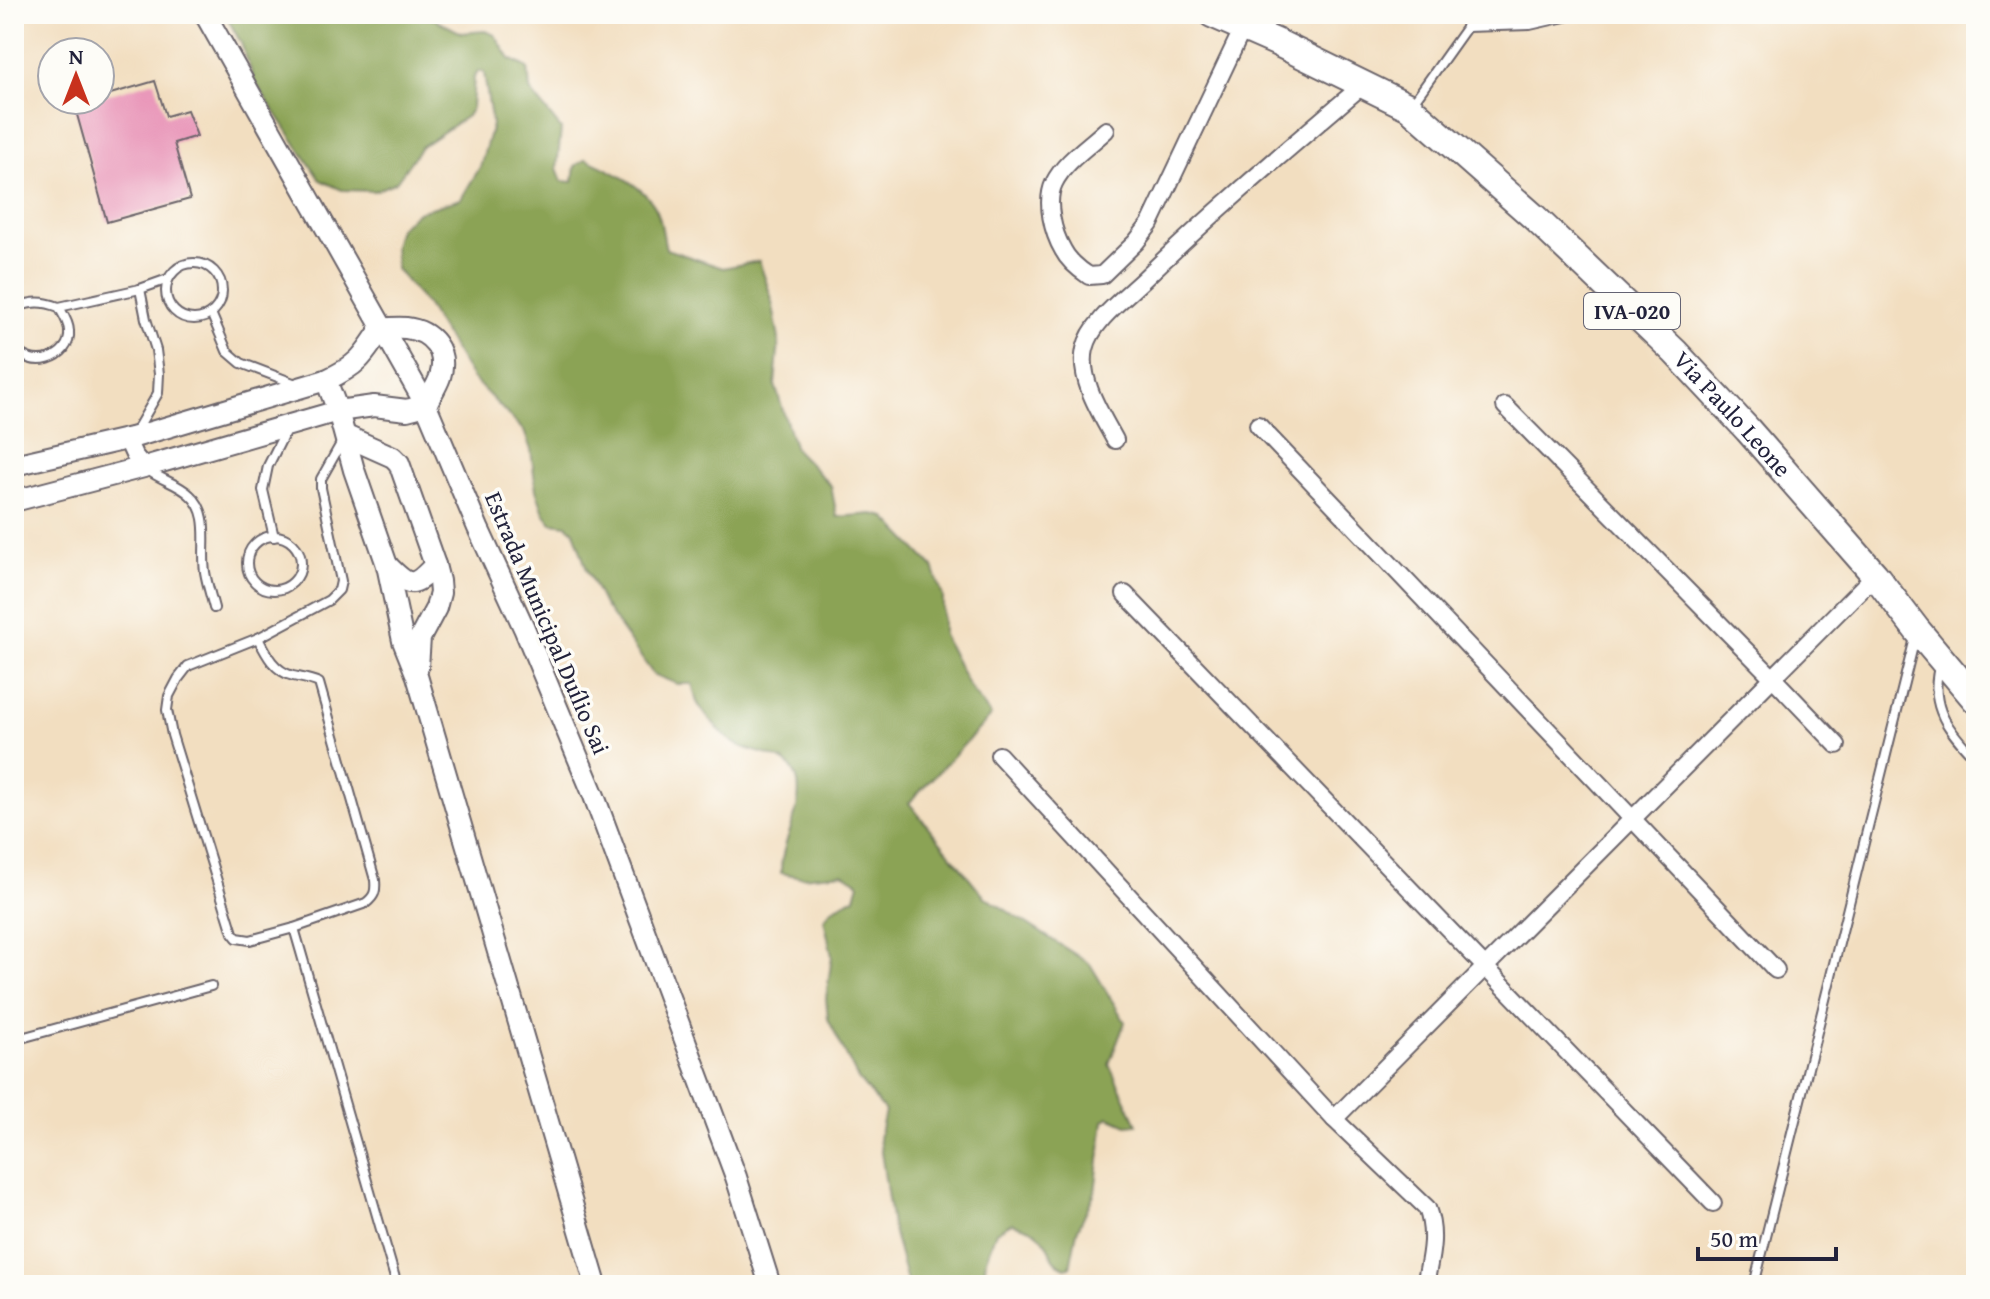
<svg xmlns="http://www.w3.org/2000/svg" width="1990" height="1299" font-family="'Gentium Book Plus',serif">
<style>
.forest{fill:#8ba354;stroke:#566248;stroke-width:2}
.building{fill:#e998ba}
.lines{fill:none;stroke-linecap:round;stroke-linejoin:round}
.service-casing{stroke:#6b646a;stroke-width:12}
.minor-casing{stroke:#6b646a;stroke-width:20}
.tertiary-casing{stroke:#6b646a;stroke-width:24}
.primary-casing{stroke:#6b646a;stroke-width:30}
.service{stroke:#fff;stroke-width:8}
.minor{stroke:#fff;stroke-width:16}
.tertiary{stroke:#fff;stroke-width:20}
.primary{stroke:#fff;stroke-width:26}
.labels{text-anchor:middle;stroke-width:7;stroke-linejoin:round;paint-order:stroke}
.shield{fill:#fdfcf7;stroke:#646373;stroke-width:2}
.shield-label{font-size:22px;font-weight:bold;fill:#22223b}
.street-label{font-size:24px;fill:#22223b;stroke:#fdfcf7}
</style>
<rect width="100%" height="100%" fill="#fdfcf7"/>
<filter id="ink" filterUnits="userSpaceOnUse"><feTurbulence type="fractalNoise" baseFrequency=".0125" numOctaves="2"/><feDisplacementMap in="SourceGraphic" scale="16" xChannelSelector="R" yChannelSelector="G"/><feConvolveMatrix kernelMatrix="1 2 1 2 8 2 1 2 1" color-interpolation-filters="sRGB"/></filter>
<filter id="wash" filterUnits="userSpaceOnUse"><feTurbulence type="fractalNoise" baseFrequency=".006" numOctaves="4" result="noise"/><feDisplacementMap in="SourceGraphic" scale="32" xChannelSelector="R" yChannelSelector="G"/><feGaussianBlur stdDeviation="1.8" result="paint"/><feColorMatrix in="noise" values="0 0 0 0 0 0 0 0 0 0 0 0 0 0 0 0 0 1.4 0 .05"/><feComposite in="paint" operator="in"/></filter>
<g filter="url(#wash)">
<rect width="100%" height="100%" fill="#f2dec0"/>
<path class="forest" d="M225 14H397L435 19 461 33 485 31 495 35 510 59 528 68 530 90 561 129 557 168 562 181 573 182 575 166 586 159C610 170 646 186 657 211 662 223 663 237 666 249L723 268 759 261 771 296 779 339 775 385 795 449 831 486 837 517 873 514 885 517 933 567 943 597V635L968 685 991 716 909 803 984 896 1090 964 1125 1022 1109 1064 1137 1124 1127 1125 1109 1117 1104 1121 1095 1192 1077 1231 1070 1267 1065 1268C1046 1258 1052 1244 1037 1233 1030 1227 1020 1226 1012 1223L996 1232 986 1259 983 1285H908L892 1226 879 1138 885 1111 858 1079 828 1019 826 998 832 956 824 919 832 909 855 897 859 883 843 873 801 877 781 873C780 842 803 813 798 783 793 751 756 757 734 743 725 738 702 712 697 702 695 697 694 690 692 684H677L653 674 604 605 587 570 574 531 567 525 552 523 544 513 536 490 531 450 524 431 472 378 427 306 396 269 394 246 399 228 418 212 461 199 480 167 492 125 484 73 479 71 474 77 472 108 467 116 421 147 396 182 375 191 342 190 320 180 255 82 241 43Z"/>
<g id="blocks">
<polygon class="building" points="155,81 166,116 187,110 197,136 174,143 190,199 107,222 74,104 87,100 100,100 100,97"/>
</g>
</g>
<g filter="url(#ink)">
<use href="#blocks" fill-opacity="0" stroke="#6b646a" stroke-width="2"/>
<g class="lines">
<g class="service-casing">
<g id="service">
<polyline points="1466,27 1530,25 1578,14"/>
<polyline points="1412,104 1476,14"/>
<circle cx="194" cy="291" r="28"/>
<polyline points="59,307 140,289 168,279"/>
<path d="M14 313 17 307C33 301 43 301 59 307 63 314 69 323 69 331 72 359 29 372 14 346"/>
<polyline points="211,313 227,351 241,363 296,384"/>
<polyline points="136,431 158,393 159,374 156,350 146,319 140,289"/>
<polyline points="343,440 321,479 321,488 341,581 339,590 329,600 258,638 188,666 178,679 169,696 167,710 172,735 233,933 237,938 250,940 294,928 397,1285"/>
<path d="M148 470C161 480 179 484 190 495 212 514 201 546 205 572 207 584 211 596 214 608"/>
<circle cx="274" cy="563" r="27"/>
<polyline points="274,537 263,490 268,466 287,428"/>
<path d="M258 638C266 654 274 671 293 676 302 678 310 679 319 683L375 880C376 891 375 896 366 903L294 928"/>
<path d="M1939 667C1929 708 1949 731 1976 759"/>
<polyline points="14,1040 211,986"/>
<polyline points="1754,1285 1915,638"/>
</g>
</g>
<g class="minor-casing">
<g id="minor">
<path d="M1106 130C1089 146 1064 162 1054 183 1045 202 1053 233 1063 250 1068 260 1080 270 1089 276L1102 275 1136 242 1150 224 1243 28"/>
<polyline points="1505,406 1773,678 1837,745"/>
<polyline points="1258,425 1776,970"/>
<polyline points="131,438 129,444 134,455 144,467"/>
<path d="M1115 440C1101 414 1078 379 1085 349 1091 322 1124 298 1144 279 1214 211 1289 148 1364 84"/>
<polyline points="1125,594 1713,1203"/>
<path d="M999 755 1334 1119 1427 1208C1437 1235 1430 1258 1425 1285"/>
<polyline points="1334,1119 1875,575"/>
</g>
</g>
<g class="tertiary-casing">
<g id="tertiary">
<polyline points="205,14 426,405 478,528 524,628 594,796 736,1177 770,1285"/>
<polyline points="326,380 338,411 354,470 387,565 403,641 417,676 596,1285"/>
<polyline points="346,436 393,457 399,463 435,565 439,581 440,593 436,608 420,638 418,667"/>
<path d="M14 465 131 438 326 380C357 366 363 357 381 329"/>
<path d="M14 501 144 467 338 411 374 406 407 410 426 405C430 396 437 386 440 377 448 351 432 331 406 328 398 327 389 328 381 329"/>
<path d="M387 565C410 588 413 588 435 565"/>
</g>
</g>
<g class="primary-casing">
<g id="primary">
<path id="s1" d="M1212 14 1276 42 1409 107 1534 217 1675 352 1748 430 1875 575 1917 630 1976 700"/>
</g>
</g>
<use href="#service" class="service"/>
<use href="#minor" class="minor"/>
<use href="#tertiary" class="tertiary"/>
<use href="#primary" class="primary"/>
</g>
</g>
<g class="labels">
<rect class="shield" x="1584" y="293" width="96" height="36" rx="6"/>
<g class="shield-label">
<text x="1632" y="319">IVA-020</text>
</g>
<g class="street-label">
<text dy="8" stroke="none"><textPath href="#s1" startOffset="664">Via Paulo Leone</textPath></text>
<text transform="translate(547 623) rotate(67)" y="8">Estrada Municipal Duílio Sai</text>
</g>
</g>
<rect width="1990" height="1299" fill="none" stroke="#fdfcf7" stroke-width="48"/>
<g transform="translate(76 76)"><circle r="38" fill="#fdfcf7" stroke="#a5a5ac" stroke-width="2"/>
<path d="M0-6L14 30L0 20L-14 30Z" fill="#c8321e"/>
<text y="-12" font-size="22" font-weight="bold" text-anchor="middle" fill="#22223b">N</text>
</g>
<path d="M1698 1247v12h138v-12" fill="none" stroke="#22223b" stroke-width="4"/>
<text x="1710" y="1247" font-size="24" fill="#22223b" stroke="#fdfcf7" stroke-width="6" paint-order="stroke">50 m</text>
</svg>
